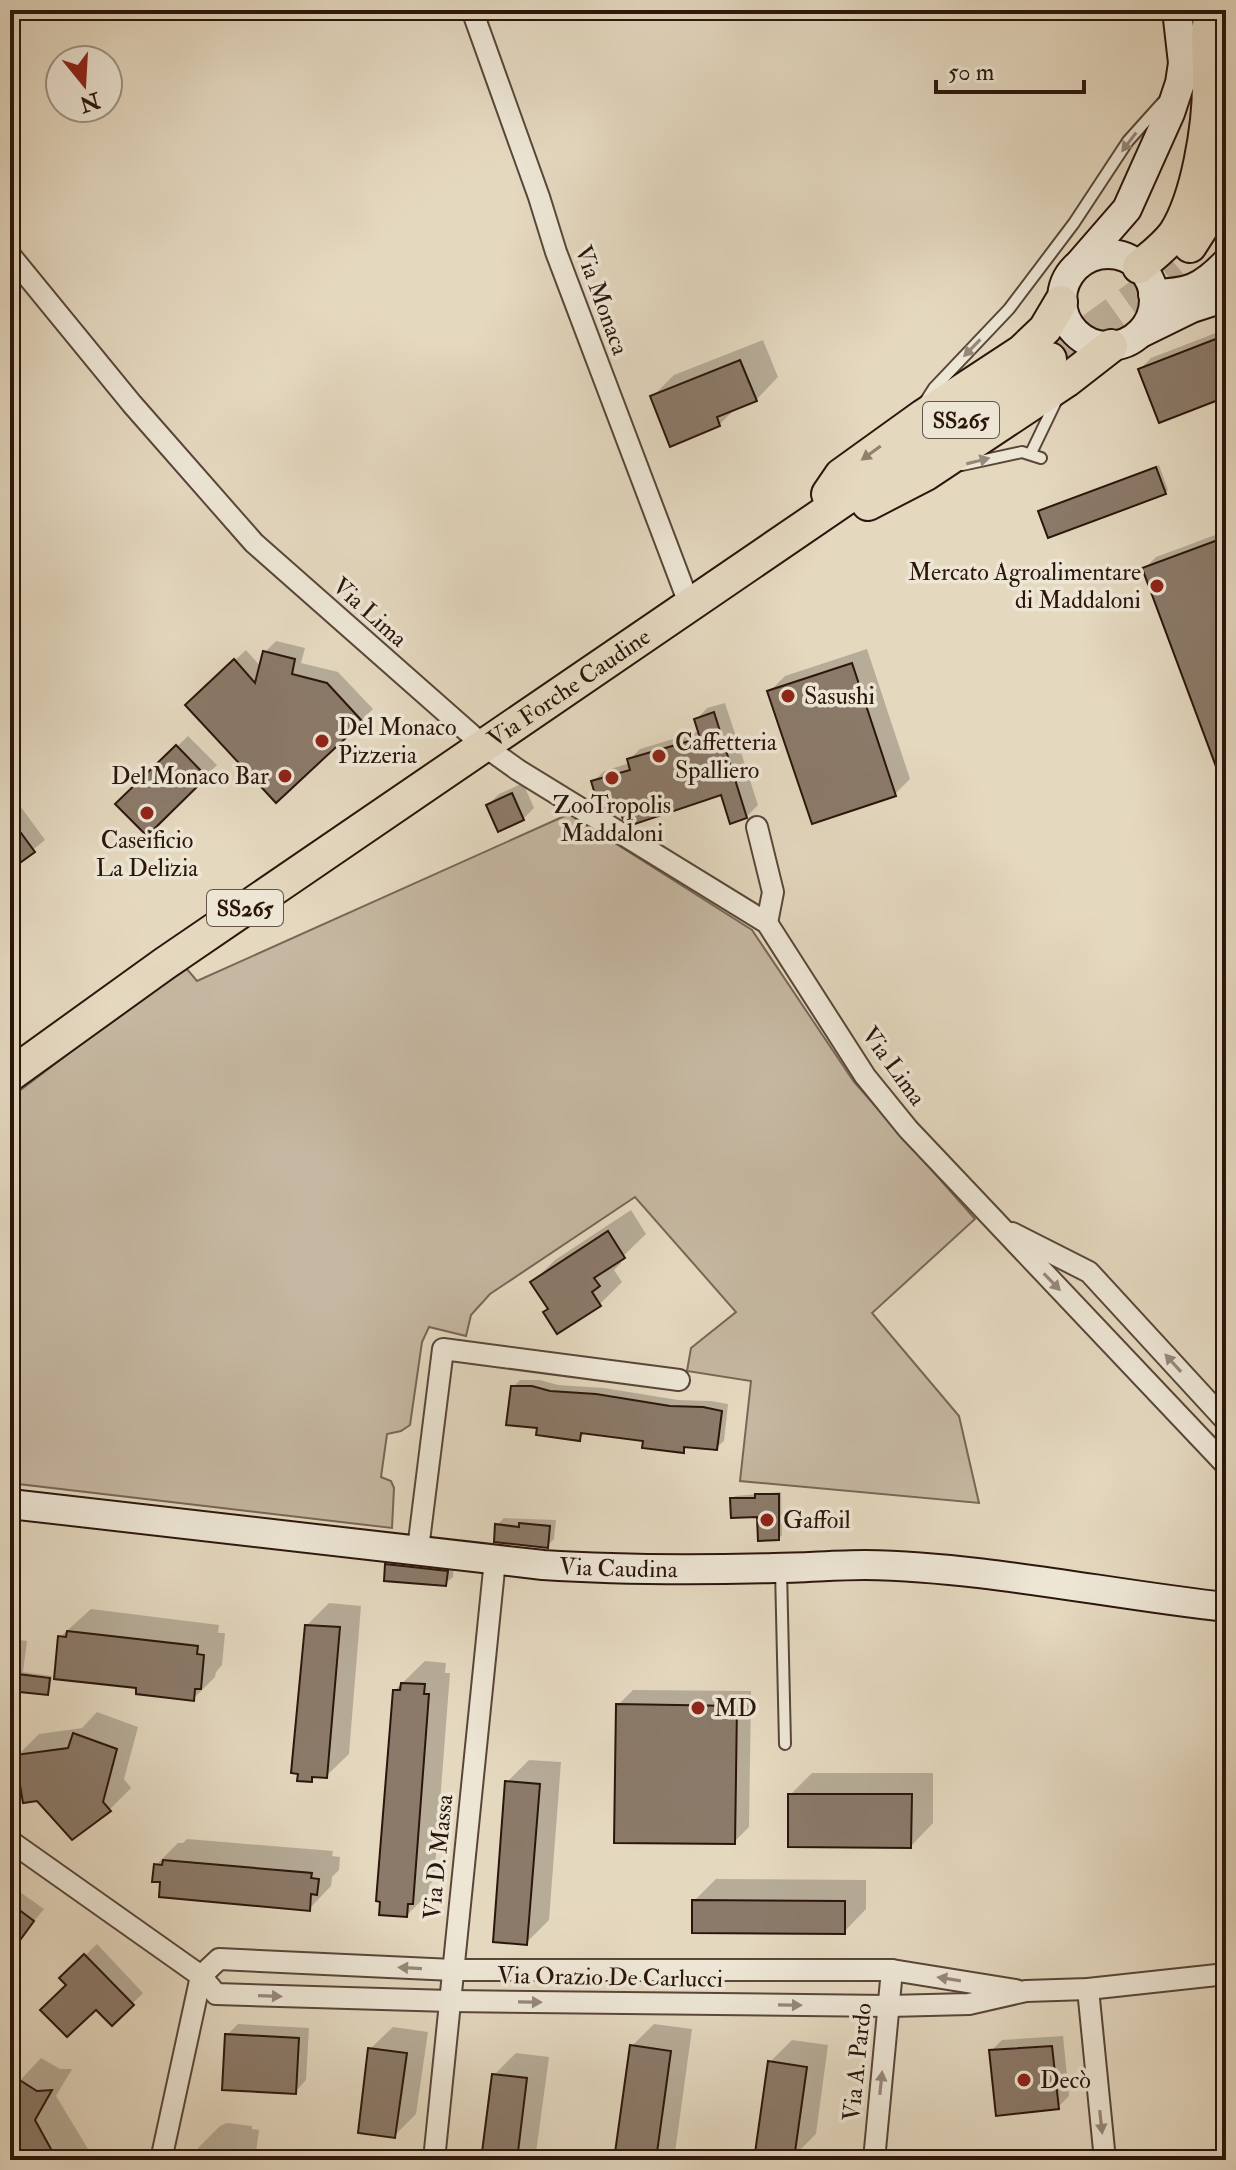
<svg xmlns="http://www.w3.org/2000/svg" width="1236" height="2170" font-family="'IM FELL Double Pica',serif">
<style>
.green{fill:#c5b7a1;stroke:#786656;stroke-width:2}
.shadow{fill:#0003}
.building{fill:#8b7a69;stroke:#2b150c;stroke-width:2}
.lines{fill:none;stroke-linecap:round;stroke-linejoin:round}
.primary-tunnel{stroke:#bfb19b;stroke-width:32;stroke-dasharray:32 16;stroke-linecap:butt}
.lane-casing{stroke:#594639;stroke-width:14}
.street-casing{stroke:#594639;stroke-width:24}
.secondary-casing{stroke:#2b150c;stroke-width:32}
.primary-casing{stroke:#2b150c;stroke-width:36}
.lane{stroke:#ede6d5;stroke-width:10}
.street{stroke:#ede6d5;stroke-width:20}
.secondary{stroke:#ede6d5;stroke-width:28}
.primary{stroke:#e4d8bf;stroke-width:32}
.oneway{fill:#96887b}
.oneway2{fill:#91806e}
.poi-dot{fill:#8f2418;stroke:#ede6d5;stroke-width:3}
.labels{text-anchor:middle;stroke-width:7;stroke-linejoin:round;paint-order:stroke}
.shield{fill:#ede6d5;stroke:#655448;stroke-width:2}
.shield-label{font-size:22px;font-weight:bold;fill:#2b150c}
.street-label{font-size:24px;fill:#2b150c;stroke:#ede6d5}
.poi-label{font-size:24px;fill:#2b150c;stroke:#ede6d5;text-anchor:start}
</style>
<rect width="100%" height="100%" fill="#e4d8bf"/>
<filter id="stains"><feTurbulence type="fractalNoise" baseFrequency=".0025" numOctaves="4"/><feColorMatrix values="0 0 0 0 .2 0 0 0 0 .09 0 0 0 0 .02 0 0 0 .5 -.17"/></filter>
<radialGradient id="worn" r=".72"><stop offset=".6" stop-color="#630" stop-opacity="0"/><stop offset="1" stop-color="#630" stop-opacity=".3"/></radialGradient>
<polygon class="green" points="569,814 752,930 854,1082 975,1219 872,1313 959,1416 979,1503 740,1481 751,1381 687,1371 691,1348 736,1312 635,1197 490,1294 471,1315 466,1336 429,1327 422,1342 410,1425 401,1431 387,1434 381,1477 391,1481 394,1488 392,1528 10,1483 10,1098 125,1011 187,969 197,981"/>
<g class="shadow">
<polygon points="1226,329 1226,395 1140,369 1151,358"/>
<polygon points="763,340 778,377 756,400 737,407 719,425 652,397 674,375"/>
<polygon points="1159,465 1168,490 1165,493 1040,511"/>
<polygon points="1226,531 1226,786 1145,568 1156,557"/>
<polygon points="276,641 305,648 301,663 338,672 373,709 277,800 198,694 246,650 261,667 265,652"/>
<polygon points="867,649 910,779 895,794 770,691 785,676"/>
<polygon points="725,703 758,805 747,816 731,821 722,793 621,806 593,782 604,771 630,763 629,760 640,749 700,731 696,720 707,708"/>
<polygon points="188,736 217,765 147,833 118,804"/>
<polygon points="523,783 534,808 523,819 488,805 499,794"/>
<polygon points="10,792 45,840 10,868"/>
<polygon points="631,1210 646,1234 619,1260 621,1263 614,1270 622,1282 600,1304 533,1282 555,1260"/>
<polygon points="520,1380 540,1380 558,1385 604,1388 678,1400 711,1401 728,1404 724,1441 716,1448 688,1445 683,1451 645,1439 586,1432 579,1439 539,1427 513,1387"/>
<polygon points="781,1492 782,1535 779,1538 759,1515 732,1499 735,1496"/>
<polygon points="504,1518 556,1520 554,1539 547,1546 497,1525"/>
<polygon points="394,1558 454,1565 453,1577 445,1584 387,1565"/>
<polygon points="329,1603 361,1606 349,1754 326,1776 316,1775 311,1780 307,1625"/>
<polygon points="91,1609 219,1625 218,1633 225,1633 222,1665 216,1672 215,1677 193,1699 60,1637"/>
<polygon points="12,1639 27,1641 23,1672 52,1676 50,1690 47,1693 10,1689 10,1641"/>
<polygon points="425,1661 446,1663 445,1673 450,1673 434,1880 429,1885 429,1893 407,1915 395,1690"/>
<polygon points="633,1690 751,1691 749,1827 734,1842 618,1705"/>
<polygon points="97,1712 138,1727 124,1779 131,1788 109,1810 17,1756 39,1734 82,1728"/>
<polygon points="529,1760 561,1762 549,1920 526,1943 507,1782"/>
<polygon points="812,1773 933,1773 933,1823 911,1846 790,1795"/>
<polygon points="187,1839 333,1851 332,1856 340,1857 339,1870 332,1877 331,1886 309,1909 162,1881 156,1865 178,1843 183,1843"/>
<polygon points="716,1879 866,1880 866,1909 844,1932 694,1901"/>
<polygon points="10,1885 44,1909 10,1951"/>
<polygon points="97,1944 143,1993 112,2024 62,1978"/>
<polygon points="238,2024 309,2028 306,2080 295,2092 227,2035"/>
<polygon points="654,2024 692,2029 674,2160 617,2160 632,2046"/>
<polygon points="393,2027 428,2032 416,2114 394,2136 370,2049"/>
<polygon points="1063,2036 1069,2096 1058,2107 991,2051 1002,2040"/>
<polygon points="792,2040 828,2045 816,2134 794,2156 770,2062"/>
<polygon points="516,2053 549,2057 535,2160 483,2160 494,2075"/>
<polygon points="41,2058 60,2069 72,2069 56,2096 94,2159 114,2160 17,2160 13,2153 10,2152 10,2091"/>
<polygon points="227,2123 252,2126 252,2129 259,2130 255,2160 197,2160 198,2148 220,2126"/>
</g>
<g class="building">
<polygon points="1226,335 1226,397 1159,423 1138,369"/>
<polygon points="740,360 757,401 717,417 720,426 670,447 650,396"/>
<polygon points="1156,467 1166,494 1048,538 1038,511"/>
<polygon points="1226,537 1226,787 1224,788 1142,568"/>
<polygon points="263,651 295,659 292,674 327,683 363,722 276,803 185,705 234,659 255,683"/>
<polygon points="852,663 896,796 812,824 767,691"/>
<polygon points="714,712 747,818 730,824 721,795 632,825 623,819 619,809 611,812 598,804 591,781 630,770 627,759 700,738 694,719"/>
<polygon points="176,745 207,777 147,836 115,804"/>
<polygon points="512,793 524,820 498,832 486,805"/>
<polygon points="10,818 35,852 10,870"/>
<polygon points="608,1231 625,1258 594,1278 600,1286 592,1292 601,1306 557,1334 543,1312 548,1309 530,1282"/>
<polygon points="511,1386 532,1386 550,1391 596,1394 670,1406 703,1407 722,1411 717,1450 684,1447 684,1453 642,1448 643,1441 581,1433 580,1441 536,1435 537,1428 506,1425"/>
<polygon points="755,1494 779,1494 779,1540 758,1541 757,1517 731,1518 730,1498 755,1498"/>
<polygon points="519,1523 550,1526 548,1548 494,1542 495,1524 519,1527"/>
<polygon points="385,1564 448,1571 446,1586 384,1581"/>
<polygon points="305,1625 340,1627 327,1778 312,1777 312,1782 297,1781 298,1774 291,1773"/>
<polygon points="67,1631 198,1646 197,1654 204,1655 201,1689 195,1689 194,1701 136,1694 136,1688 54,1679 58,1636 66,1637"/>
<polygon points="10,1673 50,1678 48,1695 10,1691"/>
<polygon points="401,1683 425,1684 424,1694 429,1694 413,1904 408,1904 407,1917 379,1915 380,1902 376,1901 393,1690 400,1690"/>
<polygon points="616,1704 737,1706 735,1844 614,1843"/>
<polygon points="73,1733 117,1749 103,1802 111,1811 72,1840 37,1801 23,1803 15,1755 68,1748"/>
<polygon points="505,1781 540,1784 527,1945 493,1942"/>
<polygon points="788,1794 912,1794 911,1848 788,1847"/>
<polygon points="163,1860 312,1873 311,1878 319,1879 317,1895 311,1894 310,1911 159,1897 160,1882 152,1882 154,1864 162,1865"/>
<polygon points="692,1900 845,1901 845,1934 692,1933"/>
<polygon points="10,1903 34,1921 10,1954"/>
<polygon points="84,1954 134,2005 112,2026 96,2010 67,2037 40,2010 66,1985 59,1978"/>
<polygon points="225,2034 299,2038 296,2094 222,2090"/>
<polygon points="630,2045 671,2051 656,2160 614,2160"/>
<polygon points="1052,2046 1059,2109 996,2116 989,2050"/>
<polygon points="368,2048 407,2053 395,2138 358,2133"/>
<polygon points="768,2061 807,2067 794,2159 755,2153"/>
<polygon points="492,2074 527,2078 517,2160 481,2160"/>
<polygon points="18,2079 37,2091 52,2090 35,2120 57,2160 15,2160 10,2151 10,2095"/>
</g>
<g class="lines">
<polyline class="primary-tunnel" points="1050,359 1135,298 1175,264"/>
<g class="lane-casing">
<g id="lane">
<polyline points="925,402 934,388 1009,309 1074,223 1128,141 1163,102"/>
<polyline points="1031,453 1058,397"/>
<polyline points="962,465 1022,452 1041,458"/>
<polyline points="781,1570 785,1744"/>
</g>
</g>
<g class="street-casing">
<g id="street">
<polyline points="472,10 539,197 556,252 690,606"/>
<polyline points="10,255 132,404 254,543 483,745 518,770 767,923 865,1076 908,1129 1226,1465"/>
<polyline points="757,827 773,892 767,923"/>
<polyline points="1012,1233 1089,1272 1226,1421"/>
<polyline points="418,1549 443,1349 679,1380"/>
<polyline points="10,1841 201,1976 216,1994 450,2001 889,2006 969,2004 1026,1991 1088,1989 1226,1974"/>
<polyline points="1088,1989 1105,2160"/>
<polyline points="161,2160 201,1976 219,1959 453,1970 892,1970 1016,1990"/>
<polyline points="434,2160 495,1560"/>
<polyline points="874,2160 892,1970"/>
</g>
</g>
<g class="secondary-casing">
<g id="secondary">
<circle cx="1108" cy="300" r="46"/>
<polyline points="1081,262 1127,209 1170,113 1180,83 1183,63 1177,10"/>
<path d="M1153 294C1188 293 1201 289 1226 263"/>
<polyline points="1139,334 1192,308 1226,297"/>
<path id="s1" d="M10 1504 543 1565C620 1570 697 1570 774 1568 804 1568 834 1565 865 1565 986 1567 1106 1594 1226 1607"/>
</g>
</g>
<g class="primary-casing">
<g id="primary">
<polyline points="1190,246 1206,221 1226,169"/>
<path d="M1139 267C1152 256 1165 247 1175 233 1198 197 1209 126 1209 84 1210 60 1205 33 1212 10"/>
<polyline points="828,494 841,475 923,416 1022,351 1045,329 1061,302"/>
<polyline points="868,504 926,474 1066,381 1111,346"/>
<path id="s2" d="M10 1075 164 964 1050 359"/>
</g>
</g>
<use href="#lane" class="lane"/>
<use href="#street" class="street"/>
<use href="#secondary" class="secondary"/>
<use href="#primary" class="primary"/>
</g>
<defs><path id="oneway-solid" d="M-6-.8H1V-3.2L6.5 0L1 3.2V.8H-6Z" transform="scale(2)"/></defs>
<g class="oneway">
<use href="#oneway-solid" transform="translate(1129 142) rotate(127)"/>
<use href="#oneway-solid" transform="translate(972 348) rotate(134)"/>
<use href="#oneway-solid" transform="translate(978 461) rotate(-14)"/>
<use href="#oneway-solid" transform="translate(1052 1282) rotate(46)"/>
<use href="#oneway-solid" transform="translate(1173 1363) rotate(-132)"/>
<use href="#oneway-solid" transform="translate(410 1968) rotate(-177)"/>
<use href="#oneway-solid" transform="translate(949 1979) rotate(-171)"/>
<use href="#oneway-solid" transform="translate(270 1996) rotate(2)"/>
<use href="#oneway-solid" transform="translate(530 2002) rotate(1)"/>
<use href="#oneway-solid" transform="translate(790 2005) rotate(1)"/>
<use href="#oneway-solid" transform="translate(881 2083) rotate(-84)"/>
<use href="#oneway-solid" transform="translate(1101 2122) rotate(84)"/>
</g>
<use class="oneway2" href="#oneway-solid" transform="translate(871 453) rotate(144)"/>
<g class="poi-dot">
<circle cx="1157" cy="586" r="8"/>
<circle cx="788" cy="696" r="8"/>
<circle cx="322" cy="741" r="8"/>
<circle cx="659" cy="756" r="8"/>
<circle cx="285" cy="776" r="8"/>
<circle cx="612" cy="778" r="8"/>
<circle cx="147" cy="813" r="8"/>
<circle cx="767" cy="1520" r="8"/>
<circle cx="698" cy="1708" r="8"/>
<circle cx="1024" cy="2080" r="8"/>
</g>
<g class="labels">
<g class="shield">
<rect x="923" y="402" width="76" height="36" rx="6"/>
<rect x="207" y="890" width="76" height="36" rx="6"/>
</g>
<g class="shield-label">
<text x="961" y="428">SS265</text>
<text x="245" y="916">SS265</text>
</g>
<g class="street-label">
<text transform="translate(602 300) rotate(70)" y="8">Via Monaca</text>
<text transform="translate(370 612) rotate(42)" y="8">Via Lima</text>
<text dy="8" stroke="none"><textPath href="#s2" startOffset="680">Via Forche Caudine</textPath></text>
<text transform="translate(894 1066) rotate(54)" y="8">Via Lima</text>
<text dy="8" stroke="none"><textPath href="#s1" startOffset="612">Via Caudina</textPath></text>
<text transform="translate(438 1857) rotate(-84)" y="8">Via D. Massa</text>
<text transform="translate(610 1977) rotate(1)" y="8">Via Orazio De Carlucci</text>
<text transform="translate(857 2062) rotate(-84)" y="8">Via A. Pardo</text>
</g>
<g class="poi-label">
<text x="1141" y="580" text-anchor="end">Mercato Agroalimentare<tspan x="1141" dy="28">di Maddaloni</tspan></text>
<text x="804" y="704">Sasushi</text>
<text x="338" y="735">Del Monaco<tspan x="338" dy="28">Pizzeria</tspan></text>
<text x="675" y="750">Caffetteria<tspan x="675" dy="28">Spalliero</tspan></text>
<text x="269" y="784" text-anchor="end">Del Monaco Bar</text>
<text x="612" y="813" text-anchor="middle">ZooTropolis<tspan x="612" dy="28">Maddaloni</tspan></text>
<text x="147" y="848" text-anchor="middle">Caseificio<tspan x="147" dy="28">La Delizia</tspan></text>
<text x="783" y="1528">Gaffoil</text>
<text x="714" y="1716">MD</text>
<text x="1040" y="2088">Decò</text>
</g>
</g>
<rect width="1236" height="2170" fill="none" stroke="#e4d8bf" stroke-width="40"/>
<rect x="12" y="12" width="1212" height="2146" fill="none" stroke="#2b150c" stroke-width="4"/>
<rect x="20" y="20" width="1196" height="2130" fill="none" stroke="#2b150c" stroke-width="2"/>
<g transform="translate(84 84) rotate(162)"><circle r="38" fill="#ede6d5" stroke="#9f9285" stroke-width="2"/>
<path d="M0-6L14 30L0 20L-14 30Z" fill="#8f2418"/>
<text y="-12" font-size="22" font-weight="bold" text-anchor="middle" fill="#2b150c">N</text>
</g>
<path d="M936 80v12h148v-12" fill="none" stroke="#2b150c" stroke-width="4"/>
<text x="948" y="80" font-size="24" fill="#2b150c" stroke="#ede6d5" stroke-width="6" paint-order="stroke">50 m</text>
<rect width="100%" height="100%" filter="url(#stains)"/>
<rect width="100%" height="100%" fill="url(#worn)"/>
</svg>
